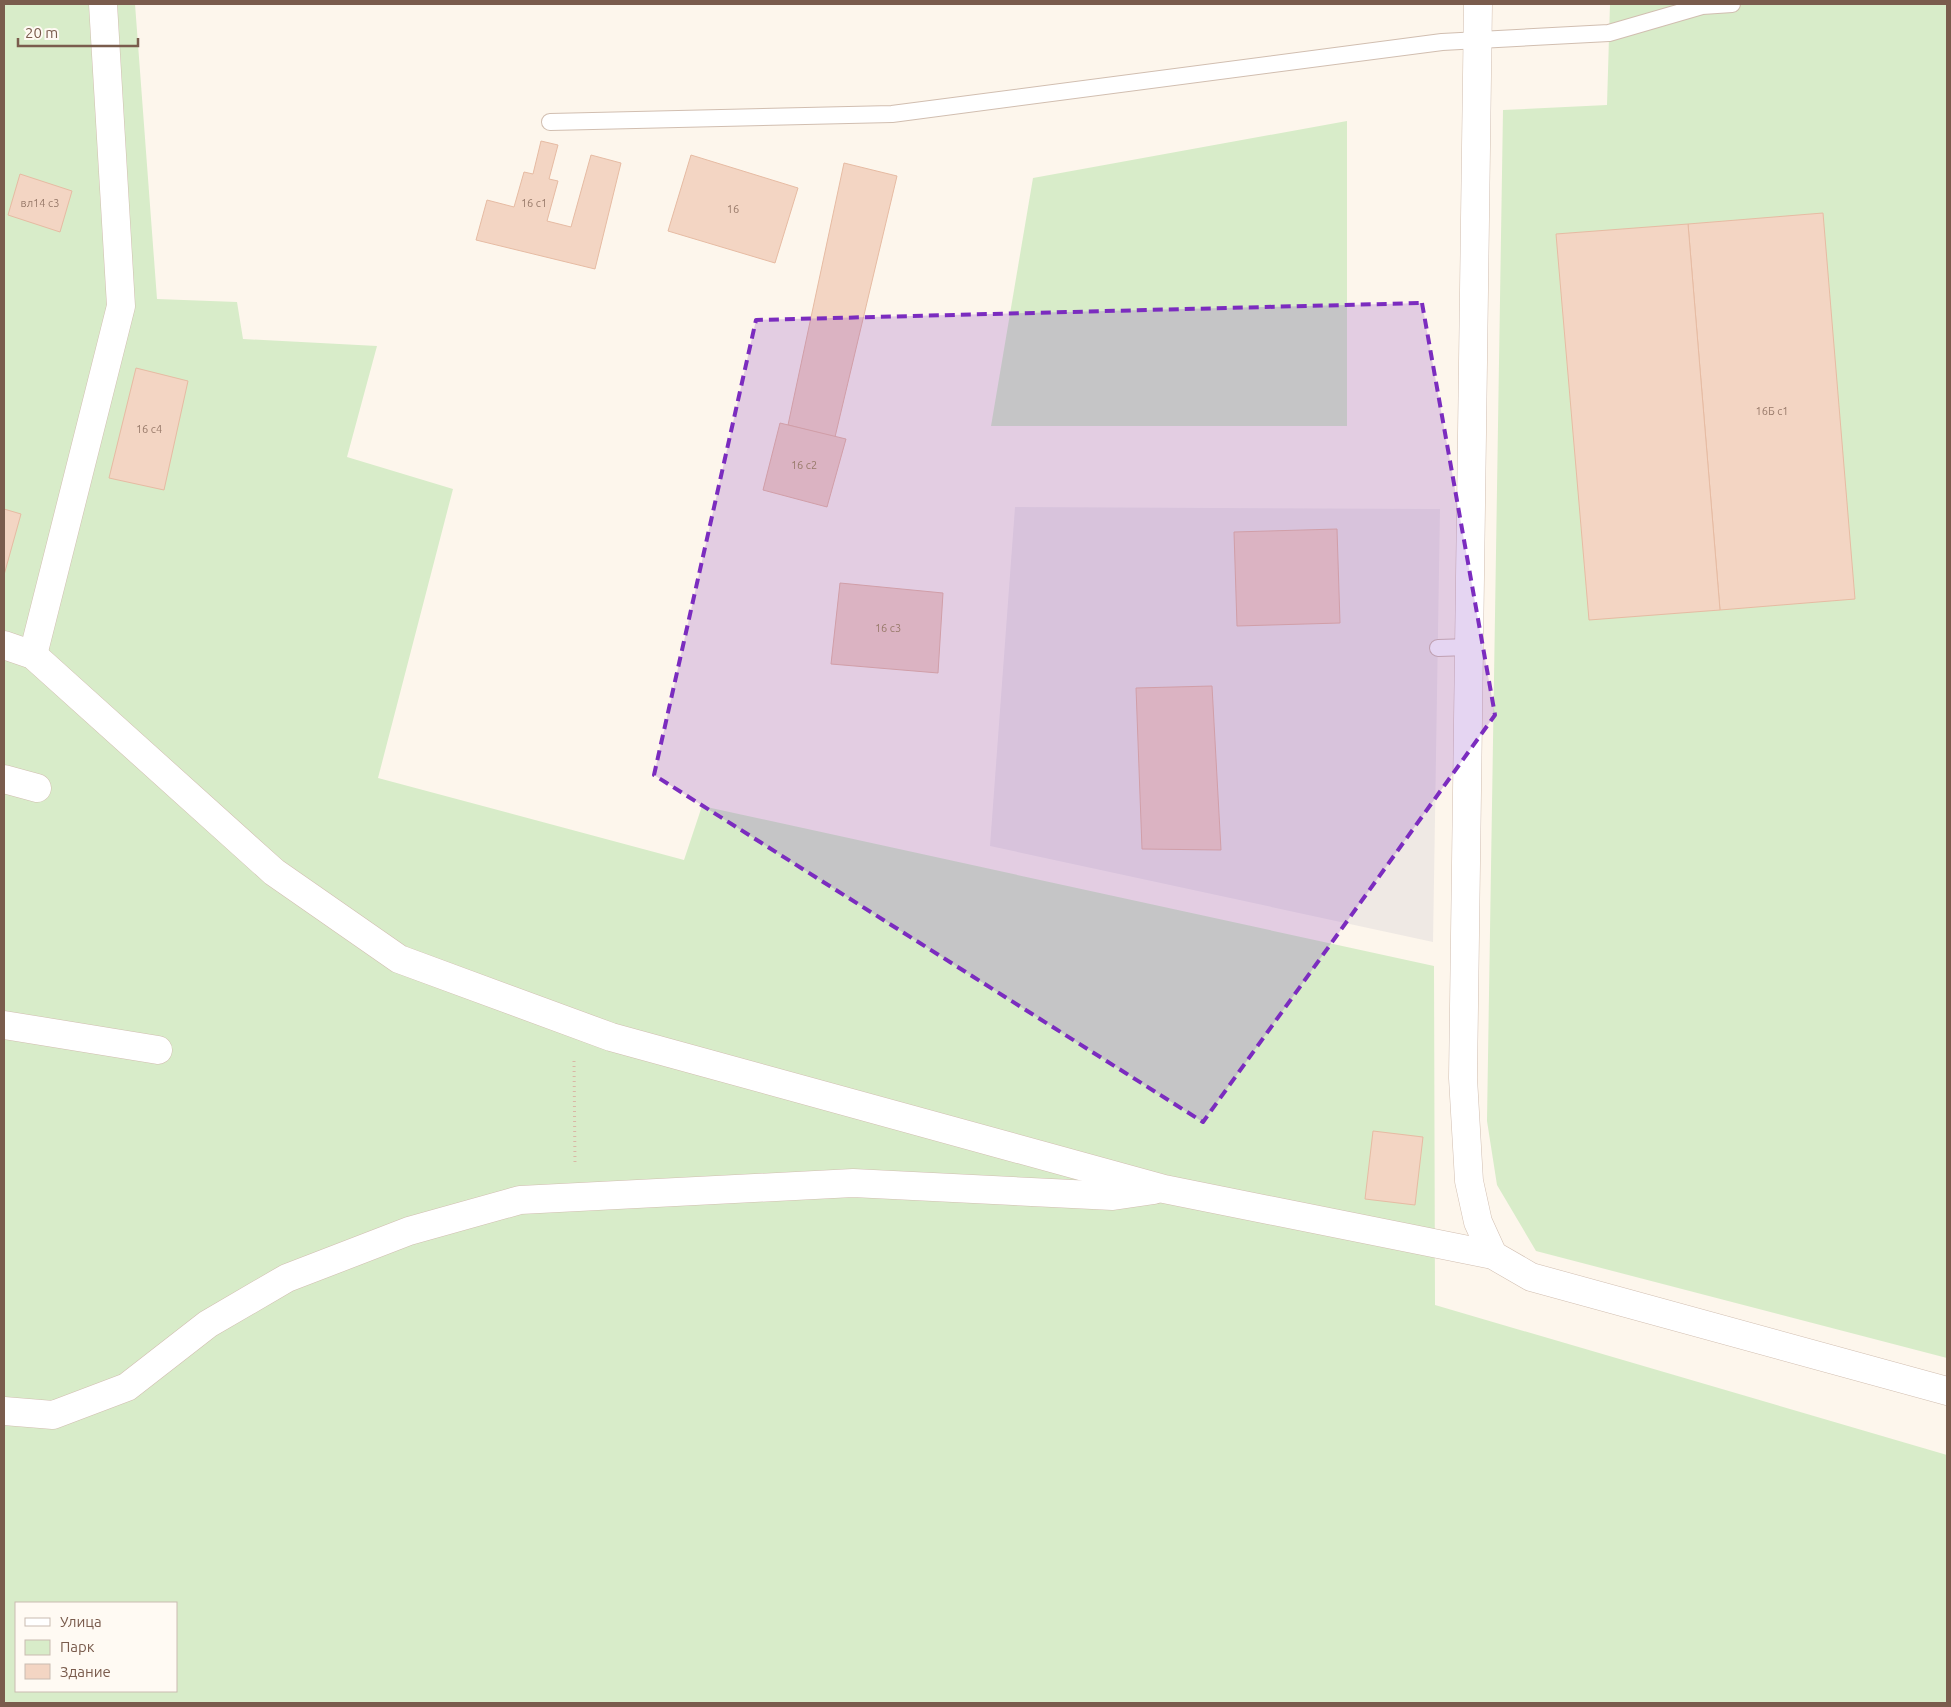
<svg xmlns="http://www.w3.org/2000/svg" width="1951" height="1707" font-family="Ubuntu,sans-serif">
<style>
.industrial{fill:#efe9e4}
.green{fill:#d8ecc9;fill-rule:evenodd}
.building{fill:#f3d5c3;stroke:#e6bba3}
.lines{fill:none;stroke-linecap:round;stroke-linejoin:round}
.service-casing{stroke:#d1beb0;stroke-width:18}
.minor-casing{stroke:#d1beb0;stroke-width:29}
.path{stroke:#d9b8a5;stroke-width:3;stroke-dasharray:1 4;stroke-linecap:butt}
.service{stroke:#fff;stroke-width:16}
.minor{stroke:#fff;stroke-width:28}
.marked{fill:#7b2cbf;fill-opacity:0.2;stroke:#7b2cbf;stroke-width:4;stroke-dasharray:10 6;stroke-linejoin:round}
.labels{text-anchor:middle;stroke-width:4;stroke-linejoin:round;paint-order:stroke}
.number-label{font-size:11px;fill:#987a6a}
</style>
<rect width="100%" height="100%" fill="#fdf6ec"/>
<polygon class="industrial" points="1015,507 1440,509 1433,942 990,846"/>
<g class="green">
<path d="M4 4H135L157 299 237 302 243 339 377 346 347 457 453 489 378 778 684 860 702 806 1434 966 1435 1305 1947 1455V1703H4ZM16 1603H176V1691H16Z"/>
<polygon points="1610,4 1947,4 1947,1358 1536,1251 1497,1185 1487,1121 1503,110 1607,105"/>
<polygon points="1347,121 1347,426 991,426 1033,178"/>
</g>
<g class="building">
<polygon points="541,141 558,145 549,179 558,181 547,221 571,227 591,155 621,163 595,269 476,240 487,200 514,207 524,172 533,174"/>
<polygon points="691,155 798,188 775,263 668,231"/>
<polygon points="844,163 897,176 835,437 788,425"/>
<polygon points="20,174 72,191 60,232 8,215"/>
<polygon points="1823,213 1855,599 1720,610 1688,224"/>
<polygon points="1688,224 1720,610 1589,620 1556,234"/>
<polygon points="136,368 188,381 164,490 109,478"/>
<polygon points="780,423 846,439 827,507 763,490"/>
<polygon points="4,509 21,514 4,575"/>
<polygon points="1337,529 1340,623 1237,626 1234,532"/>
<polygon points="840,583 943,593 938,673 831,664"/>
<polygon points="1212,686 1221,850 1142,849 1136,688"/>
<polygon points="1373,1131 1423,1137 1415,1205 1365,1199"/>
</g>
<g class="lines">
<g class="service-casing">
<g id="service">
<polyline points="550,122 892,114 1442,42 1609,33 1702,6 1732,4"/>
<polyline points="1438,648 1469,647"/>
</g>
</g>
<g class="minor-casing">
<g id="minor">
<polyline points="1478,4 1463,1078 1469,1181 1478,1222 1493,1255"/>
<polyline points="4,645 33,655 274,872 399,959 611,1037 1164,1189 1493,1255 1531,1277 1947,1391"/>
<polyline points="33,655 121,306 103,4"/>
<polyline points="4,779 37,788"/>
<polyline points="4,1025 158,1050"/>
<polyline points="4,1411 53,1415 127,1387 208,1324 287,1278 409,1231 520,1200 853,1183 1113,1196 1154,1190"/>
</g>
</g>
<polyline class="path" points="574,1061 575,1163"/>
<use href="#service" class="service"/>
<use href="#minor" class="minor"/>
</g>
<path class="marked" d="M1422 303 1495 715 1203 1122 654 775 756 320Z"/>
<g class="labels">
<g class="number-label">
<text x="40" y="207">вл14 с3</text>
<text x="534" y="207">16 с1</text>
<text x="733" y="213">16</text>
<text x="1772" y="415">16Б с1</text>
<text x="149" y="433">16 с4</text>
<text x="804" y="469">16 с2</text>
<text x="888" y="632">16 с3</text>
</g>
</g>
<rect width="1951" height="1707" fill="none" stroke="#7a5c4d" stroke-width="10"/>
<rect x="15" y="1602" width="162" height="90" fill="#fffaf3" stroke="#cabbb1"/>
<rect x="25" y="1618" width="25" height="8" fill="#ffffff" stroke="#cabbb1"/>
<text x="60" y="1627" font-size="15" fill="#7a5c4d">Улица</text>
<rect x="25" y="1640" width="25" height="15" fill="#d8ecc9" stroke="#cabbb1"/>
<text x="60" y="1652" font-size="15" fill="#7a5c4d">Парк</text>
<rect x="25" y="1664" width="25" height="15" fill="#f3d5c3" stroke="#cabbb1"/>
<text x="60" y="1677" font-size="15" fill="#7a5c4d">Здание</text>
<path d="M18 38v8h120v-8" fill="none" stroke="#7a5c4d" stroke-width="2.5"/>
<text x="25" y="38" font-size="15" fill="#7a5c4d" stroke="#fffaf3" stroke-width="4" paint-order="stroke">20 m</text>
</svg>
